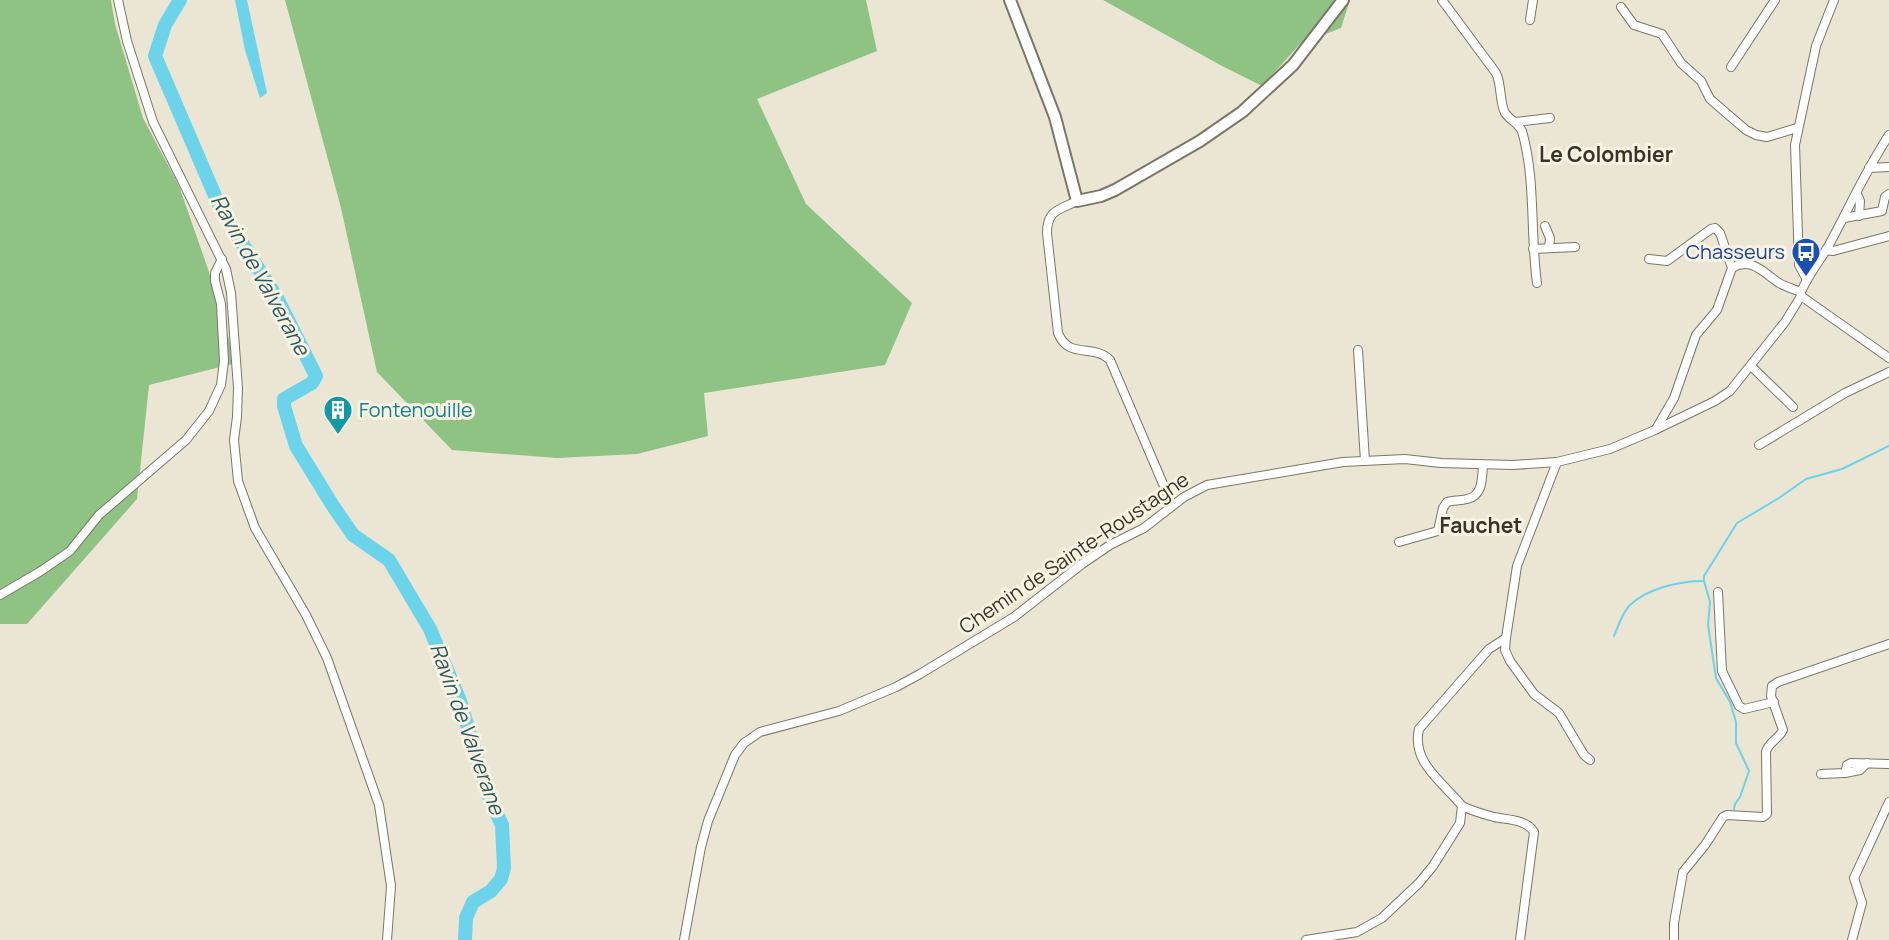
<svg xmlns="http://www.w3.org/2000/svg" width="1889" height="940" font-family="Manrope,sans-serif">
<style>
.forest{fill:#8fc384}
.water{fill:#6bd4ea}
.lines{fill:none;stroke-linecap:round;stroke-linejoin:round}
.stream{stroke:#6bd4ea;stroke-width:2}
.river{stroke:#6bd4ea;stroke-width:14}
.street-casing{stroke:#7b7666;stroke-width:10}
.secondary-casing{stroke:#7b7666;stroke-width:14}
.street{stroke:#fff;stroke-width:8}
.secondary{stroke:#fff;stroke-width:10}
.labels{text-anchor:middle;stroke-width:6;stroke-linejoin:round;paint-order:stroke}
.transit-label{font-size:20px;fill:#164399;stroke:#f8f3e1;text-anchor:end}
.culture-label{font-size:20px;fill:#0d838f;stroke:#f8f3e1;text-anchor:start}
.street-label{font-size:20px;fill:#36342d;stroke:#f8f3e1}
.neighbourhood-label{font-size:21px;font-weight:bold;fill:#36342d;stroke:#f8f3e1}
.water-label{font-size:21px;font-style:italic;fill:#2a5861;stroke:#f8f3e1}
</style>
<rect width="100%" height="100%" fill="#ebe5d4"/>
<g class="forest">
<polygon points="0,0 111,0 115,24 143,118 179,186 208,269 236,363 149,385 137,499 27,624 0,624"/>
<polygon points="285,0 866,0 877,51 757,99 806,204 912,303 885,365 704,393 708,436 637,454 557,458 452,450 377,372 341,208"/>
<polygon points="1103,0 1350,0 1341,28 1300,44 1262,86 1222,66"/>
</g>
<polygon class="water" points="235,0 247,0 267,93 260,98 245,50"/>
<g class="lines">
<g class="stream">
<path d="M1614 636C1618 626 1622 614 1629 606 1647 588 1680 581 1704 581"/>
<polyline points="1734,809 1735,804 1740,797 1749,771 1736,743 1736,722 1730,702 1716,678 1708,625 1710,602 1704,581 1704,576 1737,523 1779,498 1806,479 1842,469 1889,446"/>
</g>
<polyline class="river" points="180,0 165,25 155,56 222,212 276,296 316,376 312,383 284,399 284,406 296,446 333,506 353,535 389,560 430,629 460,701 488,795 502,825 504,868 501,879 491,891 473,902 466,918 465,940"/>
<g class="street-casing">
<g id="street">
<polyline points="118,0 127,41 153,122 226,269 231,293 238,388 237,417 234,440 238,481 255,528 306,615 327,658 379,805 391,886 387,940"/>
<path d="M1442 0 1496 73C1502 85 1499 101 1505 113 1510 120 1518 123 1522 131 1536 180 1530 233 1537 283"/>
<polyline points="1621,7 1634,25 1662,34 1681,63 1701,81 1710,99 1746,130 1756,135 1767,137 1797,128"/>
<polyline points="1530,20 1533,0"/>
<polyline points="1731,67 1775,0"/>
<polyline points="1515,122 1550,118"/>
<polyline points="1869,168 1889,167"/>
<polyline points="1857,194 1860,201 1859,216"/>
<path d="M1077 201C1059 210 1047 210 1047 233L1058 333C1069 360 1093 343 1110 360L1172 505"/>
<polyline points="1844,218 1882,211 1885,197 1889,194"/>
<polyline points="1545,226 1550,238 1549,248"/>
<polyline points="1533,249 1575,247"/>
<polyline points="1826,250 1833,251 1889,236"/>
<polyline points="1649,259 1667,261 1711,229 1715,228 1720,233 1732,268"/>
<polyline points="1806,278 1799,265 1795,145 1816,46 1834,0"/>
<path d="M1801 292C1808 275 1820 261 1829 245 1849 208 1866 170 1889 135"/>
<polyline points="1801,292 1801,296 1889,358"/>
<polyline points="1358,350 1365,461"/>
<polyline points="1751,366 1793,407"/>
<path d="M1656 429 1674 398 1696 335 1717 310 1732 268C1751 256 1764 273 1779 283 1786 287 1794 289 1801 292"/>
<polyline points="1759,445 1845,393 1889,372"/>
<path d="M1399 542 1438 531 1443 508 1447 502C1453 500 1460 501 1467 499 1483 496 1482 478 1483 465"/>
<polyline points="1718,592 1722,671 1739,706 1744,709 1774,702"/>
<polyline points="0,595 41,571 70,551 99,515 186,440 209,411 221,385 224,361 221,304 215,281 215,273 222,259"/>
<polyline points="1506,638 1505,650 1510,661 1534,694 1559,713 1584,755 1590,760"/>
<polyline points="1845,773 1860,770 1867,763"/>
<polyline points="1821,774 1845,773 1847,765 1851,763 1889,764"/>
<path d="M1462 806C1472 811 1483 814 1494 817 1508 820 1526 819 1534 832L1520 940"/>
<polyline points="684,940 701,847 708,821 735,755 744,743 760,732 839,711 896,687 920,674 1014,617 1082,564 1110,545 1144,528 1184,497 1207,485 1343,462 1405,459 1441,463 1513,465 1557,462 1610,449 1655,430 1715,401 1730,391 1785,322 1801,296"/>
<path d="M1306 940 1357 932 1382 918 1419 883 1433 866 1460 823 1462 806C1444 783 1411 763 1419 729L1489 649 1506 638 1517 566 1557 462"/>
<path d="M1674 940V923L1683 872 1705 845 1723 817 1727 815 1763 817 1767 814 1766 752C1768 742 1779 739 1783 730L1771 696 1772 686 1778 682 1889 644"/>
<polyline points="1852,940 1862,903 1854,878 1889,802"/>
</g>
</g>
<g class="secondary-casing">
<polyline id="secondary" points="1010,0 1055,117 1077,201 1101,196 1115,190 1200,141 1242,112 1293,65 1343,0"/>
</g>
<use href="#street" class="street"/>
<use href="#secondary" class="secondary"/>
</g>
<defs>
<g id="bus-pin" transform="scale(1.5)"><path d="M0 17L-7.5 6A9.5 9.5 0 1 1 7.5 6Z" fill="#1a4fb4" stroke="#f8f3e1"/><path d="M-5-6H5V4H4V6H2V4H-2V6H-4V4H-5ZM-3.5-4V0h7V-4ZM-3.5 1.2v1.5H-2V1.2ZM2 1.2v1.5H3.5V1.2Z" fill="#fff"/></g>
<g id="building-pin" transform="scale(1.5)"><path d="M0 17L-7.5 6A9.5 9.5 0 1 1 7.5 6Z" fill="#0f9aa8" stroke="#f8f3e1"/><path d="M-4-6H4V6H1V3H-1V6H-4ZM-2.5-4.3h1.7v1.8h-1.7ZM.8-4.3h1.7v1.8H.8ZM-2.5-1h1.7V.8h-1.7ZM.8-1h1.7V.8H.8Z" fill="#fff"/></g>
</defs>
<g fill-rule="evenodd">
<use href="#bus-pin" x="1806" y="252"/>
<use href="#building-pin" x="338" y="410"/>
</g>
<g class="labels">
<g class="transit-label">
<text x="1785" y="259">Chasseurs</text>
</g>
<g class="culture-label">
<text x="359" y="417">Fontenouille</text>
</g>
<g class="street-label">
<text transform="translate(1074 553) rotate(-34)" y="7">Chemin de Sainte-Roustagne</text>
</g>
<g class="neighbourhood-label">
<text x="1606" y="162">Le Colombier</text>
<text x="1481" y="533">Fauchet</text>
</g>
<g class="water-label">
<text transform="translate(260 275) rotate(61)" y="7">Ravin de Valverane</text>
<text transform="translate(467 729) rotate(70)" y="7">Ravin de Valverane</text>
</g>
</g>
</svg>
